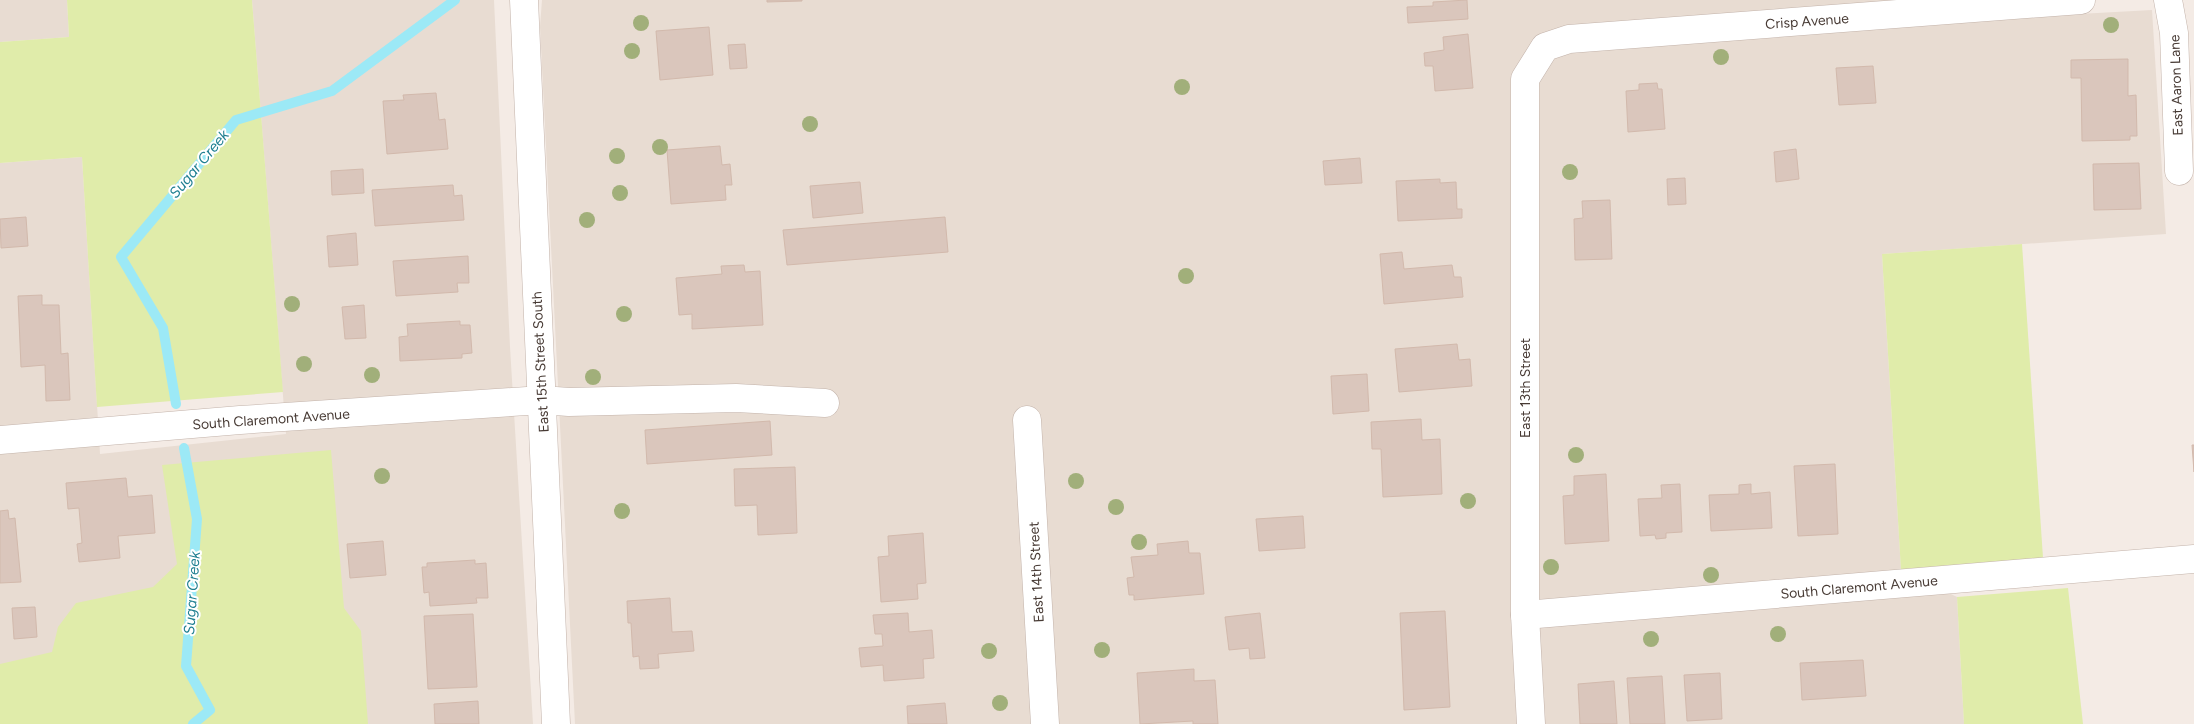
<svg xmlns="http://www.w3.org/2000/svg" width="2194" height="724" font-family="Figtree,sans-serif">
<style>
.residential{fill:#e8dcd2}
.green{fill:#e0ecaa}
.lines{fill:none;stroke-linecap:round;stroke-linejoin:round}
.stream{stroke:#9ce9f6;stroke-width:10}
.building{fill:#dac6bc;stroke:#d2b9ac}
.minor-casing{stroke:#c3b3aa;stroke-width:29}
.minor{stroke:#fff;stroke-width:28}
.tree{fill:#a1af7a}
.labels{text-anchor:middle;stroke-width:4;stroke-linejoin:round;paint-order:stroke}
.street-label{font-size:14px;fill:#473a34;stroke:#fff}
.water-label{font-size:15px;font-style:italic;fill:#1f7f91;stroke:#fff}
</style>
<rect width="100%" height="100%" fill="#f4ebe5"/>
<g class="residential">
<polygon points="0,0 67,0 69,37 0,42"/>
<polygon points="252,0 494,0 510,347 533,724 0,724 0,163 82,157 100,454 286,434"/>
<polygon points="542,0 2041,0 2042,16 2152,10 2166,234 1882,254 1901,570 1957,597 1964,724 575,724 540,27"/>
</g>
<g class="green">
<polygon points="67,0 252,0 283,392 97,407 82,157 0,163 0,42 69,37"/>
<polygon points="2022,244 2043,558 1901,570 1882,254"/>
<polygon points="331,450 344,608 361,631 368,724 0,724 0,664 52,652 58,627 76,603 153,587 177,564 162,465"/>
<polygon points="2068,588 2083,724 1964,724 1957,597"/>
</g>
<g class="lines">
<g class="stream">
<polyline points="176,404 163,328 121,257 236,120 332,91 455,0"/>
<polyline points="184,448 197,519 186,666 210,710 193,724"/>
</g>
</g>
<g class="building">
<polygon points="767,0 802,0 802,1 767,2"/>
<polygon points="1467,0 1468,19 1408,23 1407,7 1433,6 1433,2"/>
<polygon points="709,27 713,75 660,80 656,31"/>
<polygon points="1468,34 1473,88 1435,91 1433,66 1425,66 1424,53 1444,50 1443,37"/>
<polygon points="745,44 747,68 730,69 728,45"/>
<polygon points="2128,59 2128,96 2136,95 2137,136 2130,136 2130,140 2082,141 2081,78 2071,78 2071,60"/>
<polygon points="1873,66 1876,103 1839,105 1836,68"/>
<polygon points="1657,83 1658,89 1662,89 1665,129 1628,132 1626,91 1639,90 1639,84"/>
<polygon points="436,93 439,120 445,119 448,149 387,154 383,101 404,100 403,95"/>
<polygon points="720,146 722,165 730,164 732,185 725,185 726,200 671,204 667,150"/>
<polygon points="1796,149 1799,179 1776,182 1774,152"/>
<polygon points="1360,158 1362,183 1325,185 1323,161"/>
<polygon points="2139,163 2141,209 2094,210 2093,164"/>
<polygon points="363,169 364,193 332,195 331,171"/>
<polygon points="1685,178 1686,204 1668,205 1667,179"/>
<polygon points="1440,179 1440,183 1456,182 1457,209 1462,209 1462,218 1398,221 1396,181"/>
<polygon points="860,182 863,213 813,218 810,186"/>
<polygon points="453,185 454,196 462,195 464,220 375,226 372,190"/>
<polygon points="1610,200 1612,259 1575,260 1574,219 1583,218 1582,201"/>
<polygon points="26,217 28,246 1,248 0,219"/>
<polygon points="945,217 948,252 787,265 783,230"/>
<polygon points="356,233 358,265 329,267 327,236"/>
<polygon points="1402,252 1404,269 1452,265 1454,277 1461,277 1463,297 1384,304 1380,254"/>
<polygon points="468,256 469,283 457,283 458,292 396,296 393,261"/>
<polygon points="744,265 745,272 760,271 763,325 692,329 692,314 679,315 676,278 722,274 721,266"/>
<polygon points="42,295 42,305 59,305 61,354 68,353 70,400 46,401 45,365 21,367 18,296"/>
<polygon points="364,305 366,338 345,339 342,307"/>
<polygon points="460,321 460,325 470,325 472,353 462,354 462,358 400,361 399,337 408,336 407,324"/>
<polygon points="1457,344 1459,360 1470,359 1472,386 1399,392 1395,349"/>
<polygon points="1367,374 1369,411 1333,414 1331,376"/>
<polygon points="1421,419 1422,440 1440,439 1442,494 1383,497 1381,449 1372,449 1371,422"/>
<polygon points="770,421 772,455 647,464 645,430"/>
<polygon points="2192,445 2194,445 2194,472"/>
<polygon points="1835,464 1838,534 1798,536 1794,466"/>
<polygon points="795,467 797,533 758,535 757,505 735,506 734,469"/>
<polygon points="1606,474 1609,541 1565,544 1563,496 1574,495 1574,476"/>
<polygon points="126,478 128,497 152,495 155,533 118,536 120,558 79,562 77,544 82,543 79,508 68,509 66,483"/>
<polygon points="1680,484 1682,532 1666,533 1666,538 1656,539 1655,535 1640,536 1638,499 1662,498 1661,485"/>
<polygon points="1751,484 1751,494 1770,492 1772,528 1711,531 1709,495 1739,494 1739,485"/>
<polygon points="8,510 9,519 15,518 21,582 0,583 0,511"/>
<polygon points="1303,516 1305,548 1259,551 1256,519"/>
<polygon points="923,533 926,583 917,584 918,599 881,602 878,557 889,556 888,536"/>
<polygon points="383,541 386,575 350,578 347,544"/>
<polygon points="1188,541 1189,553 1200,553 1204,594 1134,600 1134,595 1129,595 1127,578 1134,577 1131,557 1158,555 1157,544"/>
<polygon points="475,560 475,564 486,563 488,598 476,598 477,603 430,606 429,592 424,593 422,567 427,567 427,563"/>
<polygon points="670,598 672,632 692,631 694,651 658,654 659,668 640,669 639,656 633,657 631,623 628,623 627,601"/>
<polygon points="35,607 37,637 14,639 12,608"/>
<polygon points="1445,611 1450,707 1404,710 1400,613"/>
<polygon points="908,613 909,632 932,630 934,658 923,659 924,678 884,681 883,665 861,667 859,648 883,646 882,634 875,634 873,615"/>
<polygon points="1260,613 1265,658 1250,659 1249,648 1229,650 1225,617"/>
<polygon points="473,614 477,687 428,689 424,616"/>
<polygon points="1863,660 1866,696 1802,700 1800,663"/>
<polygon points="1194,669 1194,681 1215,680 1218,724 1193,724 1193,721 1140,724 1137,673"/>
<polygon points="1720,673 1722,719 1687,721 1684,675"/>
<polygon points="1662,676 1665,724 1630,724 1627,678"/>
<polygon points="1614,681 1617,724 1580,724 1578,684"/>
<polygon points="478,701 479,724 435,724 434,704"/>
<polygon points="945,703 947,724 908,724 907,706"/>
</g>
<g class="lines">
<g class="minor-casing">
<g id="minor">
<polyline points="524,0 556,724"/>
<polyline points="2168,0 2174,33 2179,171"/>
<polyline points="1027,420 1045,724"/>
<polyline points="0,440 240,420 542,400 569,402 736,398 825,403"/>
<polyline points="1525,615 2194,559"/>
<polyline points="1531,724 1525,615 1525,79 1545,47 1569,39 2081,0"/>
</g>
</g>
<use href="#minor" class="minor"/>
</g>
<g class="tree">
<circle cx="641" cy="23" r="8"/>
<circle cx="2111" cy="25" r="8"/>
<circle cx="632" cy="51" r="8"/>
<circle cx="1721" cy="57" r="8"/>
<circle cx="1182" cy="87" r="8"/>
<circle cx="810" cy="124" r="8"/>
<circle cx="660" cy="147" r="8"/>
<circle cx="617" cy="156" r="8"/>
<circle cx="1570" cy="172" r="8"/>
<circle cx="620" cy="193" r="8"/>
<circle cx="587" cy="220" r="8"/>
<circle cx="1186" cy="276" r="8"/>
<circle cx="292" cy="304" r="8"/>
<circle cx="624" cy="314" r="8"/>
<circle cx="304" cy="364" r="8"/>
<circle cx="372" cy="375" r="8"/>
<circle cx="593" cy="377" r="8"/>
<circle cx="1576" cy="455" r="8"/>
<circle cx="382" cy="476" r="8"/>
<circle cx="1076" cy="481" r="8"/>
<circle cx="1468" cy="501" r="8"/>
<circle cx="1116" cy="507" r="8"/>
<circle cx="622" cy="511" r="8"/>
<circle cx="1139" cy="542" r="8"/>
<circle cx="1551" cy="567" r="8"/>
<circle cx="1711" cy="575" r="8"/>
<circle cx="1778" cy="634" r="8"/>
<circle cx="1651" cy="639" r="8"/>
<circle cx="1102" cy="650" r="8"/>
<circle cx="989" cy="651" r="8"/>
<circle cx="1000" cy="703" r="8"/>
</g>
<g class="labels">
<g class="street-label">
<text transform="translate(1807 21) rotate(-4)" y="5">Crisp Avenue</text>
<text transform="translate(2176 85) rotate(-92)" y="5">East Aaron Lane</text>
<text transform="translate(540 362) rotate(-93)" y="5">East 15th Street South</text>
<text transform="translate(1525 388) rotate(-90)" y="5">East 13th Street</text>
<text transform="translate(271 419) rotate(-4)" y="5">South Claremont Avenue</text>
<text transform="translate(1036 572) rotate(-93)" y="5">East 14th Street</text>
<text transform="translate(1859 587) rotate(-5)" y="5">South Claremont Avenue</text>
</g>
<g class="water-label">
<text transform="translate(199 164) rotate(-50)" y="5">Sugar Creek</text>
<text transform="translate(192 593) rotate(-86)" y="5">Sugar Creek</text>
</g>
</g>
</svg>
